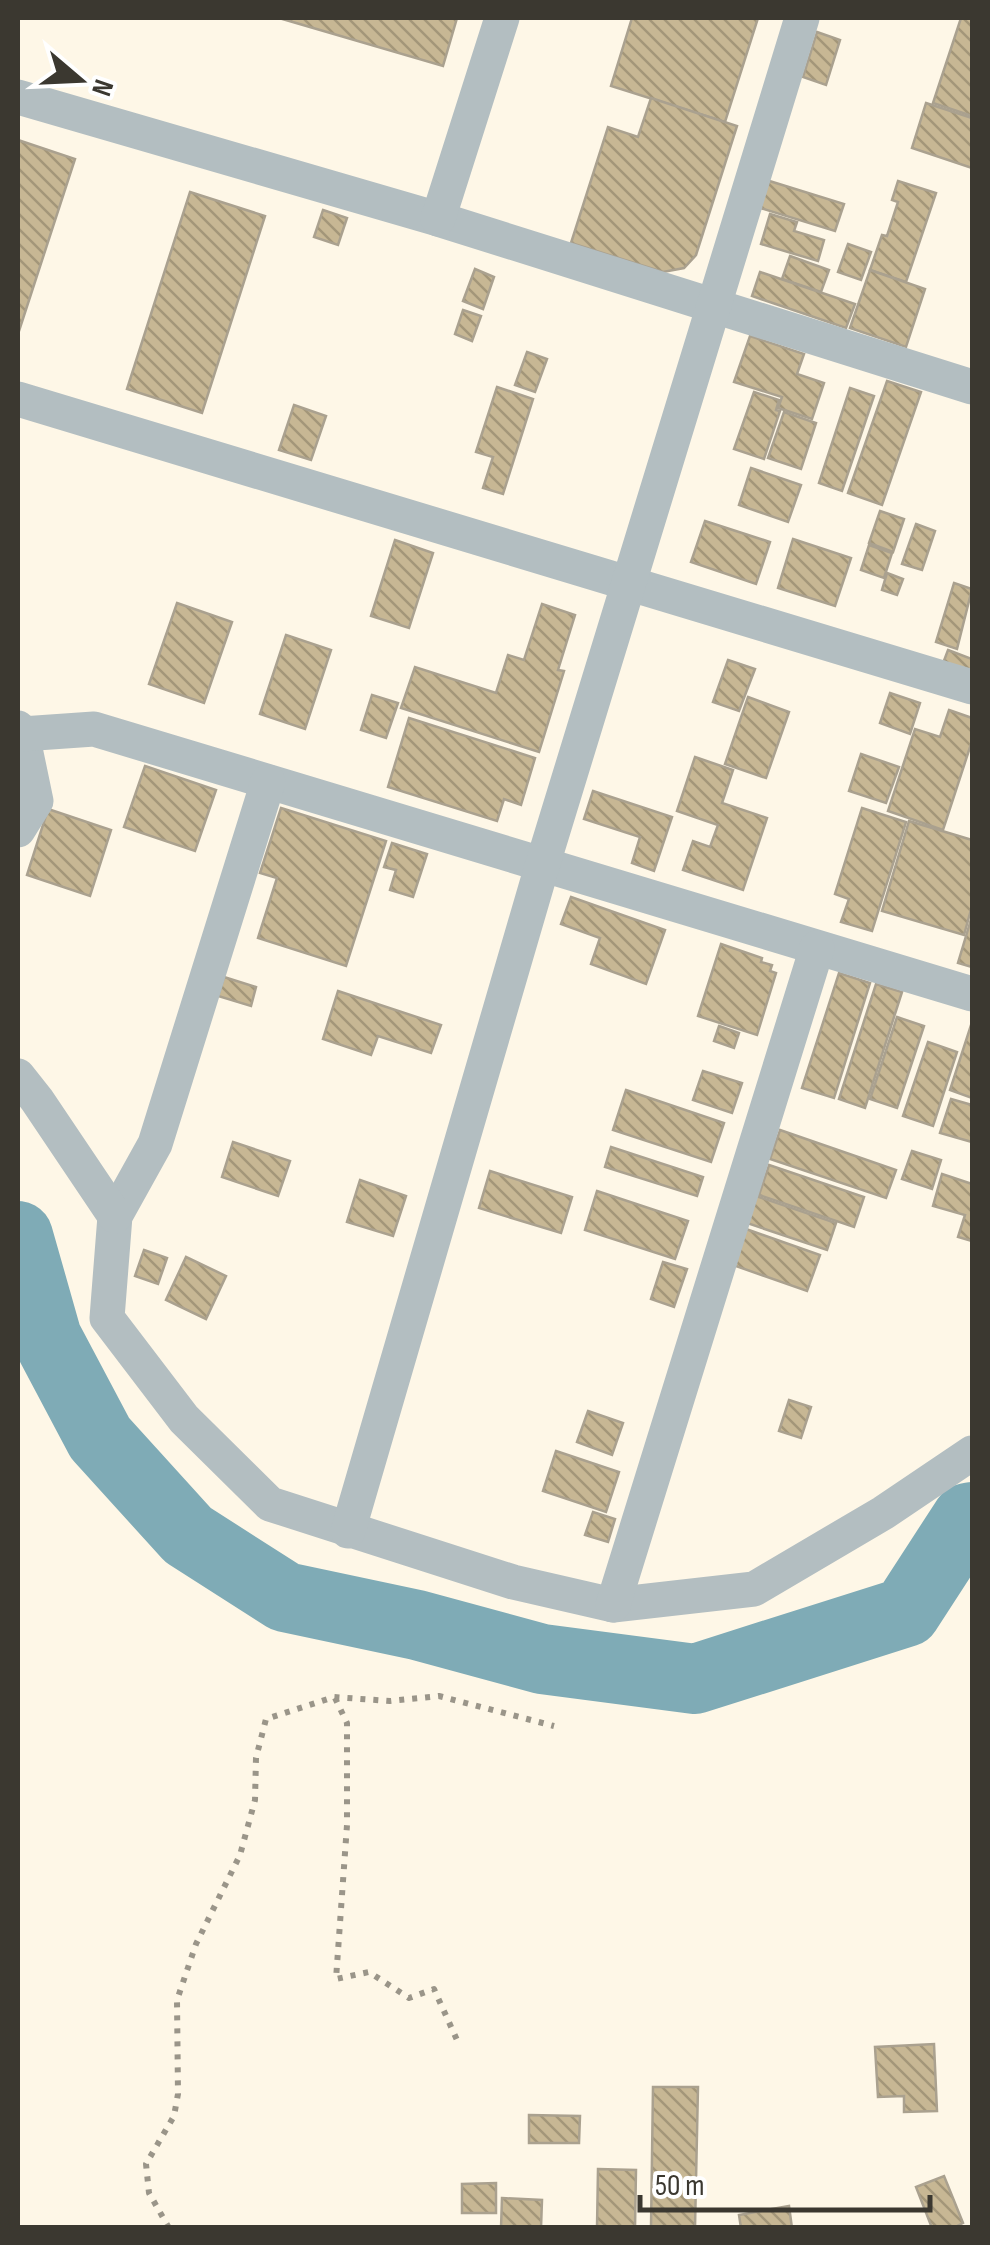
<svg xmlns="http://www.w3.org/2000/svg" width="990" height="2245" font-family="'Sofia Sans Condensed',sans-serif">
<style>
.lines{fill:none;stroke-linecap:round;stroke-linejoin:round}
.river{stroke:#7fabb6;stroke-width:70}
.building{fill:url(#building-back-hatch);stroke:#aaa18f;stroke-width:2.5}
.path{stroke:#9a9589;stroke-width:6;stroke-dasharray:5 8;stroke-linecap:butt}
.street{stroke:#b3bec1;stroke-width:35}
</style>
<defs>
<pattern id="building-back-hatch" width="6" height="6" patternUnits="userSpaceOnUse" patternTransform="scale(2.5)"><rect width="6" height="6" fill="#c7b794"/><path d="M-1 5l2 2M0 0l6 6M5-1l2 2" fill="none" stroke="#a39679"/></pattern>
</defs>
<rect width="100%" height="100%" fill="#fef7e7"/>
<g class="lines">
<polyline class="river" points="18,1236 47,1338 100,1438 188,1535 285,1597 417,1625 542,1659 695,1679 906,1612 967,1518 972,1517"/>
</g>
<g class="building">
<polygon points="279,18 457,18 443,66"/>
<polygon points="632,18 758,18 725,122 611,86"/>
<polygon points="961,18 972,18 972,116 933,103"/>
<polygon points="817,32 840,40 826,85 803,77"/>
<polygon points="651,98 737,126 696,255 684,268 663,272 571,243 608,127 638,137"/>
<polygon points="926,103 972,118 972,168 912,148"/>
<polygon points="18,140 75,159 18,334"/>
<polygon points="763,179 844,204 835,231 754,206"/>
<polygon points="898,181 936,193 906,282 870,270 882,235 887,236 898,202 892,200"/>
<polygon points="190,192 265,216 202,413 127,389"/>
<polygon points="323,210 347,218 338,245 314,237"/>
<polygon points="770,214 797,222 794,231 824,240 818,261 761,244"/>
<polygon points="848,244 871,252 861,280 838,272"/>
<polygon points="790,256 829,270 821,292 782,279"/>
<polygon points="475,269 494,277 483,309 463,301"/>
<polygon points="870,270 925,289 906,347 850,328"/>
<polygon points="760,272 855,304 846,328 752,296"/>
<polygon points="463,310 481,316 472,341 455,334"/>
<polygon points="750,336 804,354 797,374 824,383 812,419 778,408 782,397 734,382"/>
<polygon points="527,352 547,359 535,392 515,385"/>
<polygon points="887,381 921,392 882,505 848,493"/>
<polygon points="497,387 533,399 503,494 483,488 493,457 476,452"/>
<polygon points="850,388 874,396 842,491 819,483"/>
<polygon points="754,392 779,400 776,410 780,411 764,459 734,449"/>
<polygon points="294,405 326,416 311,460 279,450"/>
<polygon points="784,412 816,423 801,469 768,458"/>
<polygon points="751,468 801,485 788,522 739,505"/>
<polygon points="880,511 904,519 893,552 869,543"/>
<polygon points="705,521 770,542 756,584 691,562"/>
<polygon points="916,524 935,531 922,570 902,564"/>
<polygon points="793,539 851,558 835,606 778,588"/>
<polygon points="395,540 433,553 409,628 371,616"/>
<polygon points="869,545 892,553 884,578 861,570"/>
<polygon points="887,573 903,579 897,595 882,590"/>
<polygon points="954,583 972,589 957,649 936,642"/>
<polygon points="177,603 232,622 204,703 149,684"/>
<polygon points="542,604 575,615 558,670 564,671 539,752 401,708 415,667 496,693 508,655 524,660"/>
<polygon points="286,635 331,650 305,729 260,714"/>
<polygon points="948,650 972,659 972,676 942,666"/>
<polygon points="728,660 755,669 739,711 713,702"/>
<polygon points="890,693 920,703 910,734 880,723"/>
<polygon points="372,695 398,703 386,738 361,730"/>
<polygon points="748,697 789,712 766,778 725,764"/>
<polygon points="949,710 972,718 972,741 943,830 888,811 915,729 940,737"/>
<polygon points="409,718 535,758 521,805 504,799 497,821 388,787"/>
<polygon points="861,754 899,767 886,803 849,791"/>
<polygon points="695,757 733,770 722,803 767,818 743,890 683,870 693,841 710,847 718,825 677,811"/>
<polygon points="145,766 216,790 195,851 124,827"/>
<polygon points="593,791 672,817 654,871 632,863 640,837 584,819"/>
<polygon points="281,808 386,841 346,966 258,938 277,878 260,873"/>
<polygon points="862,808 906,822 872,931 841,922 849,899 835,894"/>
<polygon points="48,809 111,830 90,896 27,875"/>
<polygon points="909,821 972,840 972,906 964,935 882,911"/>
<polygon points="392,843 427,854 413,897 390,890 396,870 384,867"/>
<polygon points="571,897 665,930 646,984 591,964 600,938 561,924"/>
<polygon points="972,916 972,967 958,963"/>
<polygon points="721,944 762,958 761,962 772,965 770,971 776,973 757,1035 698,1016"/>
<polygon points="839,973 870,983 834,1098 802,1088"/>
<polygon points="224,977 256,987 251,1006 218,996"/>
<polygon points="876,984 902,992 865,1108 839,1099"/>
<polygon points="338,991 441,1025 431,1053 378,1036 371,1055 323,1039"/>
<polygon points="897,1017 924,1026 897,1108 870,1099"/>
<polygon points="971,1025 972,1026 972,1098 950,1090"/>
<polygon points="719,1026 739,1033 734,1048 714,1041"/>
<polygon points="928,1042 957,1052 933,1126 903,1116"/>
<polygon points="703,1071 742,1083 732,1113 693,1100"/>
<polygon points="626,1090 724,1123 711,1162 613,1130"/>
<polygon points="951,1099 972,1105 972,1142 940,1133"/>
<polygon points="780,1130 896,1170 886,1198 770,1159"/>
<polygon points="233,1142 290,1161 278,1196 222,1177"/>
<polygon points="611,1147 703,1177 697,1196 605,1167"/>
<polygon points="912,1151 941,1160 932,1189 902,1179"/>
<polygon points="769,1165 864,1197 854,1227 759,1195"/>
<polygon points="490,1171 572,1197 561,1233 479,1208"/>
<polygon points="942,1174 972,1184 972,1241 958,1237 965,1215 933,1206"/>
<polygon points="360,1180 406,1196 393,1236 347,1222"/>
<polygon points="597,1191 688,1221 675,1259 585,1230"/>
<polygon points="756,1196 836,1223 827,1250 747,1223"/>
<polygon points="746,1229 820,1255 807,1291 733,1265"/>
<polygon points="144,1250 167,1258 158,1284 135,1276"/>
<polygon points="186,1257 226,1276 206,1319 166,1300"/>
<polygon points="663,1262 687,1269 674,1307 651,1299"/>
<polygon points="789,1400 811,1407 801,1438 779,1431"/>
<polygon points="588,1411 623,1423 612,1455 577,1442"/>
<polygon points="556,1451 619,1472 606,1512 543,1491"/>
<polygon points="593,1512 615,1519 608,1542 585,1535"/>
<polygon points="934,2044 937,2111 904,2112 904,2096 878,2097 875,2047"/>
<polygon points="653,2087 698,2087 695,2228 651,2228"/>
<polygon points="529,2115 580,2116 579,2143 529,2143"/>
<polygon points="598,2169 636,2170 635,2228 597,2228"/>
<polygon points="944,2176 963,2223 953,2228 932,2228 916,2187"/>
<polygon points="496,2183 496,2213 462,2213 462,2184"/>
<polygon points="502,2198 542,2200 541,2228 501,2228"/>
<polygon points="789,2206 792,2228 741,2228 739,2215"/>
</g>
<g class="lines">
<g class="path">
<polyline points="335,1698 347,1723 347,1825 336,1979 369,1972 409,1998 434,1989 457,2040"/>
<polyline points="169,2228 149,2193 146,2164 174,2116 178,2094 177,2000 196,1944 240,1855 255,1800 256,1758 266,1719 334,1697 390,1701 439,1696 554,1726"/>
</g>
<g class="street">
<polyline points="18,97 438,219 972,387"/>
<polyline points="438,219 502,18"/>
<polyline points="18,399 972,687"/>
<polyline points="18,728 22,734 36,801 18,830"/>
<polyline points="22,734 94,729 972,994"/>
<polyline points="268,782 155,1144 115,1216 107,1318 184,1419 270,1504 513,1582 613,1605 754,1589 883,1513 972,1453"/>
<polyline points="18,1076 37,1100 115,1216"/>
<polyline points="348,1531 543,863 802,18"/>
<polyline points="613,1605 817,948"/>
</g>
</g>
<rect width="990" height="2245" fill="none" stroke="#3b3830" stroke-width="40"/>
<g transform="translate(80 80) rotate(109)" stroke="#ffffff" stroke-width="8" paint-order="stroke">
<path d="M0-8L18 38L0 25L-18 38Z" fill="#3b3830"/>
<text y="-15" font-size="28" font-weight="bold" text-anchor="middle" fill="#3b3830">N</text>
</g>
<path d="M640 2195v15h290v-15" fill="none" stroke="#3b3830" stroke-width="5"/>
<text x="655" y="2195" font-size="30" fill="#3b3830" stroke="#ffffff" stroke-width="8" paint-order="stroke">50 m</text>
</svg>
